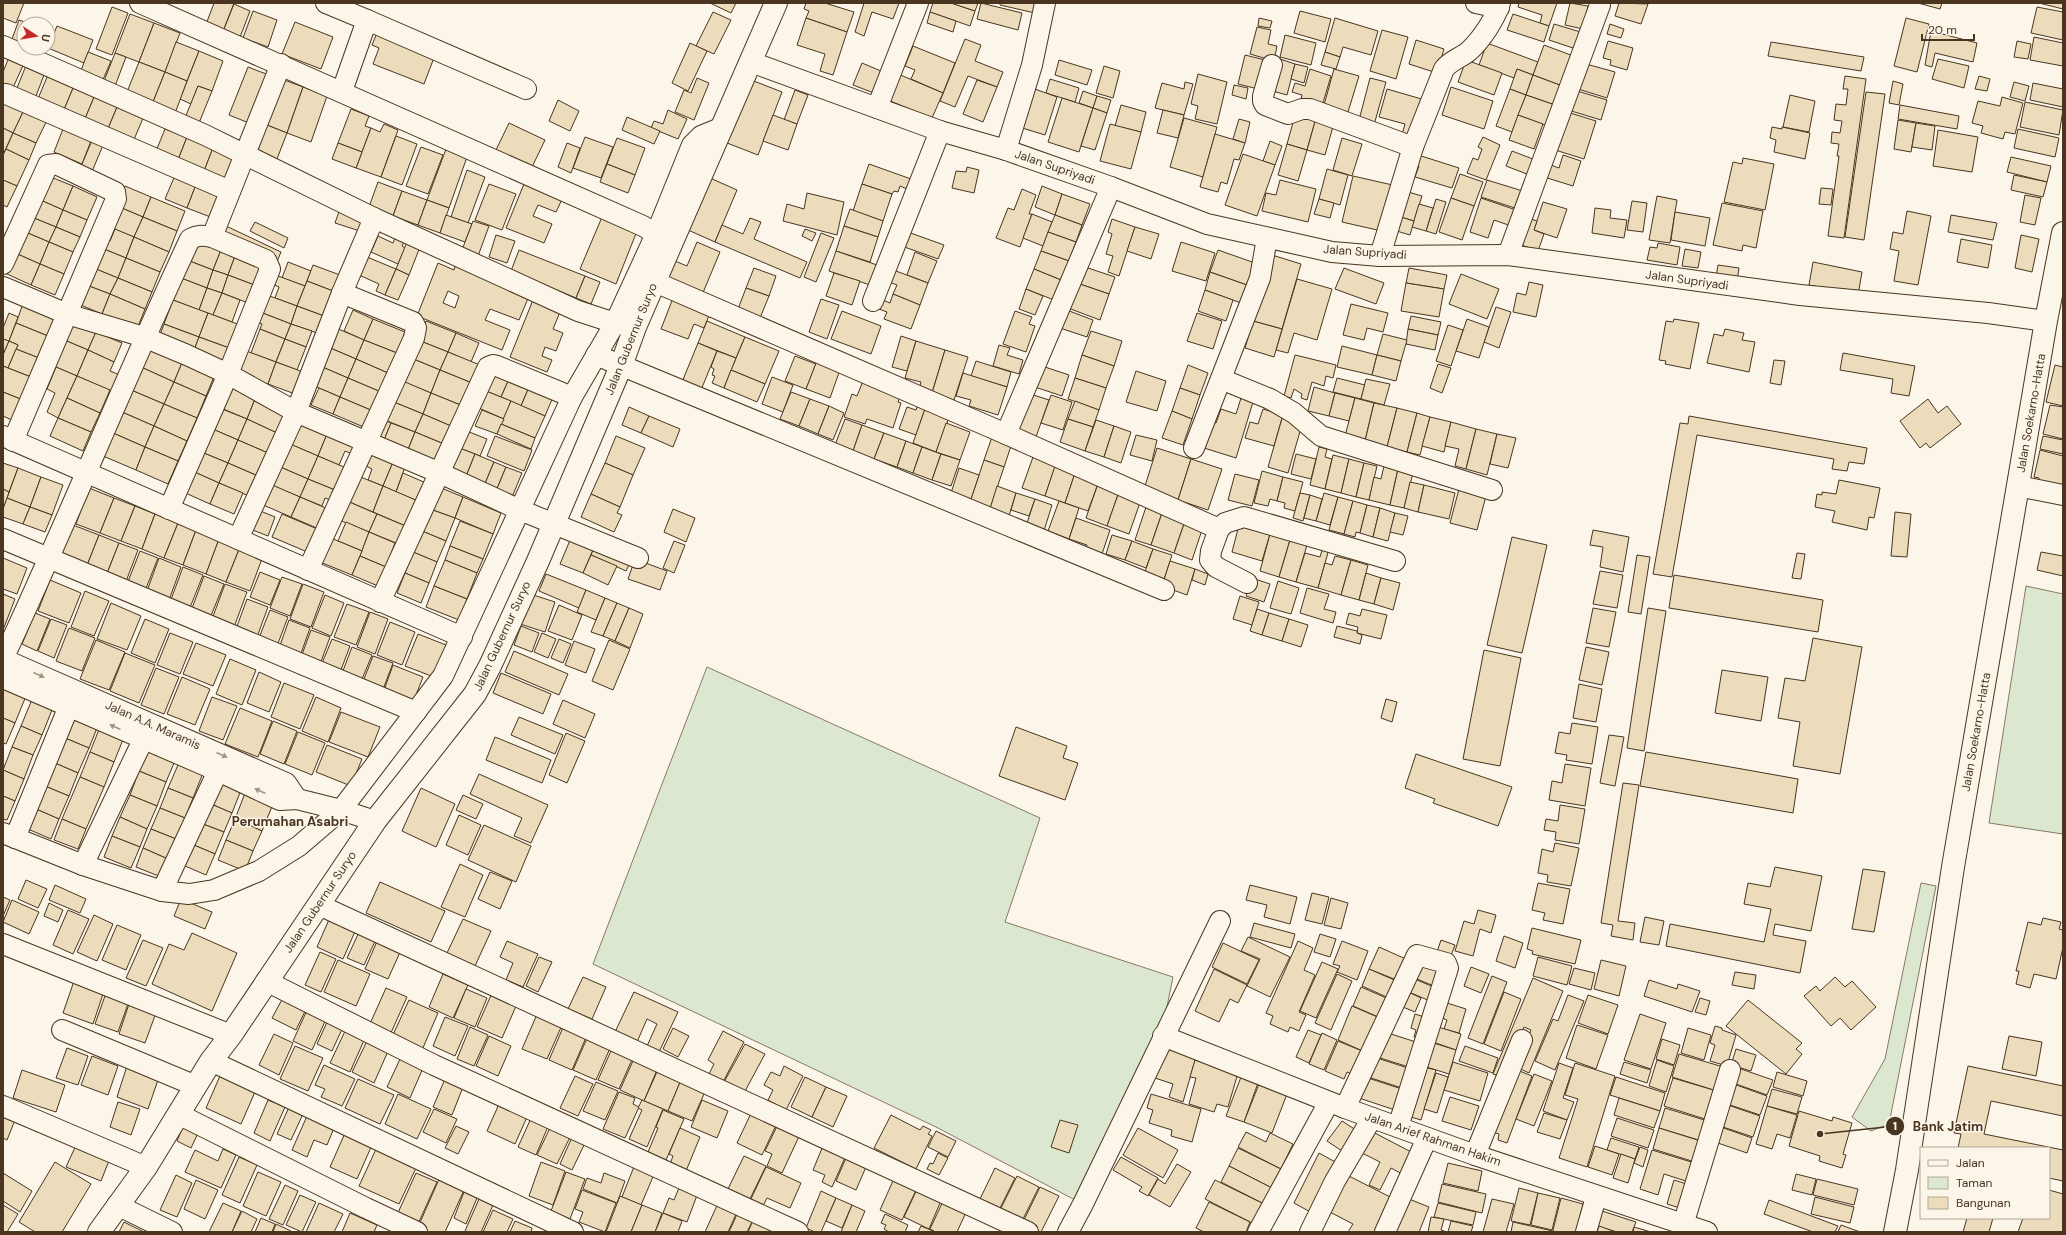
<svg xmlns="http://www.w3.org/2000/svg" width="2066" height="1235" font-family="'DM Sans',sans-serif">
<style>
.green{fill:#dce7d0;stroke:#887966}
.building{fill:#ecdcbc;stroke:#4a3520;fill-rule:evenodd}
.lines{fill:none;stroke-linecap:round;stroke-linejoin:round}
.minor-casing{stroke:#4a3520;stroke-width:22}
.major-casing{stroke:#4a3520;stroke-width:24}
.minor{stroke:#fbf6e9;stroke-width:20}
.major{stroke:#fbf6e9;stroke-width:22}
.oneway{fill:#a29684}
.labels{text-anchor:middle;stroke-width:3;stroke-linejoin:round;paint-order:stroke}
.street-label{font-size:12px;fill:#4a3520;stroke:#fbf6e9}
.neighbourhood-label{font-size:13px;font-weight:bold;fill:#4a3520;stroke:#fbf6e9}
.leader{fill:none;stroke:#4a3520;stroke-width:1.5}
.callout-dot{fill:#4a3520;stroke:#fbf6e9;stroke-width:1.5}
.mark-label{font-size:12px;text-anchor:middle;font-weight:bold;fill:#fff}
.callout-label{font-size:13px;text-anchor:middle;font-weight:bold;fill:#4a3520;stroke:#fbf6e9;stroke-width:3;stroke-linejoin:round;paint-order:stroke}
</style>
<rect width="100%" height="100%" fill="#fbf6e9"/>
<g class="green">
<polygon points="2026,586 2063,594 2063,834 1989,823"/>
<polygon points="707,667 1040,818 1005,922 1173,977 1161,1036 1079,1202 936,1127 593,964"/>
<polygon points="1921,883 1936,886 1889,1124 1871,1131 1852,1117 1885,1059"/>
</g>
<g class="building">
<polygon points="3,3 24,3 16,23 3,18"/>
<polygon points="214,3 234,3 222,34 205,27"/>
<polygon points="710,3 736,3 731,13"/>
<polygon points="806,3 825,3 854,12 847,32 806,18 809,11 804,9"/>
<polygon points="864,3 899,3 893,19 872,12 864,36 855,32"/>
<polygon points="933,3 951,3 975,11 970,26 930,12"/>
<polygon points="951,3 978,3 975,11"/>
<polygon points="981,3 1022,13 1018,30 977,19"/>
<polygon points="1000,3 1038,3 1035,13 1000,5"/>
<polygon points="1519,3 1557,3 1549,26 1540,23 1542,15 1518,7"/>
<polygon points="1570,3 1588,6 1583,29 1565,25"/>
<polygon points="1619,3 1648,4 1641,24 1615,16"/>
<polygon points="1918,3 1942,3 1940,9"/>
<polygon points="2039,3 2063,3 2063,9"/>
<polygon points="234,4 250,11 239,40 222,34"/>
<polygon points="112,7 128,13 112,55 96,49"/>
<polygon points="2037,7 2063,12 2063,40 2031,33"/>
<polygon points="253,11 277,20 268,47 243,38"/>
<polygon points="1300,11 1331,19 1325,42 1294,33"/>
<polygon points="713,12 731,20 714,54 696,46"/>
<polygon points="930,12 956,21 953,32 927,23"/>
<polygon points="130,14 154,23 139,62 115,53"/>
<polygon points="1513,14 1549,26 1544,42 1507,30"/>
<polygon points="806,18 847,32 833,75 820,71 825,54 797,45"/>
<polygon points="1259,18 1272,21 1270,28 1258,26"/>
<polygon points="1335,18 1378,31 1371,55 1343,47 1340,57 1325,52"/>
<polygon points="1906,18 1929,24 1917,72 1894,66"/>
<polygon points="19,20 30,24 24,24 24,44 12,39"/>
<polygon points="295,22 333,37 321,69 282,54"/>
<polygon points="154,23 180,33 165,72 139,62"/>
<polygon points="1554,24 1584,33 1579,50 1549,40"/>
<polygon points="1610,24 1624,29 1621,38 1607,34"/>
<polygon points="57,26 93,40 84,63 48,48"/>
<polygon points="1257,27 1271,30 1268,44 1277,46 1274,61 1250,54"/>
<polygon points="1382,30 1408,37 1396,79 1370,71"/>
<polygon points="1931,31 1977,43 1973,62 1935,53 1932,67 1925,65"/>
<polygon points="377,33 435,55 424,84 373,64 379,48 372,45"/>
<polygon points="1285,35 1316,43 1311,65 1280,57"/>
<polygon points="2034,37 2063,43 2063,66 2030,60"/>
<polygon points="965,39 981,45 975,61 1003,72 997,87 968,76 955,107 940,101"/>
<polygon points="1416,40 1444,49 1437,73 1409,64"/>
<polygon points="1608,41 1633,48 1627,70 1610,65 1611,60 1603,58"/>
<polygon points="2017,41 2031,44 2028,59 2014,57"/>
<polygon points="176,42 199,51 187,81 165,72"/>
<polygon points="1771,42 1864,57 1861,71 1768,56"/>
<polygon points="690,43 707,51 688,91 672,83"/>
<polygon points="1487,43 1538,62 1533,75 1517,69 1514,78 1479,65"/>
<polygon points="1544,45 1576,57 1565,87 1533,75"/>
<polygon points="913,46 955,63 943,93 911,79 915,70 905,66"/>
<polygon points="199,51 223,61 212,91 198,86 191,104 180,99"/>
<polygon points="88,52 111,61 102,82 80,73"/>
<polygon points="1325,52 1340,57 1336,69 1321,65"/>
<polygon points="115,53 126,57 115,86 104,81"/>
<polygon points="10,55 25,61 12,90 3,86 3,72"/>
<polygon points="1245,55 1269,61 1262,90 1238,84"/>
<polygon points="1277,58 1295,64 1287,95 1269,90"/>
<polygon points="1938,59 1969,66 1964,88 1932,79"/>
<polygon points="1059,60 1092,70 1087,85 1055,75"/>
<polygon points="1466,60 1502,73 1494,95 1458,82"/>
<polygon points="139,62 165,72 151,107 125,97"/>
<polygon points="27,63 46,70 34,101 15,93"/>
<polygon points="862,63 888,74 879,95 853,85"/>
<polygon points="1295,64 1308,67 1304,83 1291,79"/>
<polygon points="1586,64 1615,72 1607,98 1578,89"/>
<polygon points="1104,66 1120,71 1113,98 1096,93"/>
<polygon points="248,67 274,77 254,125 229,115"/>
<polygon points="1310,69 1331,76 1322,106 1301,100 1302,95 1292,92 1295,83 1305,86"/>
<polygon points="1334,69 1359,76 1348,112 1324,105"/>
<polygon points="1517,69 1533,75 1526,95 1510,89"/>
<polygon points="50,70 76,81 63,112 37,101"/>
<polygon points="165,72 187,81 174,116 151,107"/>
<polygon points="898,74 943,93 932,118 888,100"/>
<polygon points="1198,74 1227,82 1217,124 1195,119 1198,106 1191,104"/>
<polygon points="1533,75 1565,87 1558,106 1526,95"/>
<polygon points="1845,76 1866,79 1844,238 1828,236 1839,156 1837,156 1839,144 1831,143 1832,132 1840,133 1842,121 1834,120 1836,104 1846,105 1848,89 1843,89"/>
<polygon points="1979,76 1990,79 1987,91 1975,89"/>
<polygon points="279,78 303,87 287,133 262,123"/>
<polygon points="697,78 709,83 694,120 675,112 684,90 691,93"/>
<polygon points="746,78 782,92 758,155 727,143 742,103"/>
<polygon points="1370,78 1386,82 1374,125 1359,120"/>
<polygon points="1050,79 1079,88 1075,102 1046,93"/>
<polygon points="977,80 997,87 983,122 963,114"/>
<polygon points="76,81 97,90 84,121 63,112"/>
<polygon points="1893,81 1903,84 1899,105 1889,103"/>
<polygon points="1185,82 1193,84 1184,115 1155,108 1162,83 1184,89"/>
<polygon points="2014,82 2029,86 2025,101 2010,97"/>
<polygon points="2033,83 2063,89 2063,107 2030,100"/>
<polygon points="1234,85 1248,88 1246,99 1232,95"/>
<polygon points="198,86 212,91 199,123 185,118"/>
<polygon points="303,87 327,96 311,142 287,133"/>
<polygon points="1451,87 1493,101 1484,129 1442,115"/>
<polygon points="1032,88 1057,97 1045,135 1019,127"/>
<polygon points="1387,89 1425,100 1413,141 1401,138 1405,124 1379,117"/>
<polygon points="1510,89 1526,95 1512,132 1496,126"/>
<polygon points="97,90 120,100 107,131 84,121"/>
<polygon points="795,90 808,95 797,124 784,120"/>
<polygon points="1574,90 1607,100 1601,120 1568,110"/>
<polygon points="1083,91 1097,96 1093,108 1079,103"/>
<polygon points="1866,92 1885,94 1864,240 1845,237"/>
<polygon points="1526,95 1558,106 1550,127 1518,115"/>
<polygon points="1790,95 1815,101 1809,132 1783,127"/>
<polygon points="1097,96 1111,100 1107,113 1093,108"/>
<polygon points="2002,97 2023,103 2015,134 2005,132 2003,139 1981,133 1983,126 1972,123 1978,101 2000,106"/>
<polygon points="1062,98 1093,108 1079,152 1048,142"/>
<polygon points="3,100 24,110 13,133 3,128"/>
<polygon points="120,100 146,111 133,142 107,131"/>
<polygon points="558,100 579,111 570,131 549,121"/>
<polygon points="2025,102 2063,110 2059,135 2020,127"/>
<polygon points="1121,105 1146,112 1141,132 1115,126"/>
<polygon points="1900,105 1959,116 1957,129 1898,119"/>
<polygon points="1093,108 1107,113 1095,150 1081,146"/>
<polygon points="351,109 369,116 365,126 371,128 362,152 338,143"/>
<polygon points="24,110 47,120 36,143 13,133"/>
<polygon points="668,110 687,119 678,139 651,128 654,121 663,124"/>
<polygon points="1163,110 1184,115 1178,138 1157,133"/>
<polygon points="1564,111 1596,121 1584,159 1552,149"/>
<polygon points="1296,112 1316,118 1307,150 1287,144"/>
<polygon points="773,115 797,124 788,150 763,141"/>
<polygon points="1518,115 1543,124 1534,149 1509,140"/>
<polygon points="627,117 660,131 654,144 622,130"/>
<polygon points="1184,118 1217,127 1203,177 1170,167"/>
<polygon points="1316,118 1334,123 1325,155 1307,150"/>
<polygon points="1239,119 1250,122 1245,143 1233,139"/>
<polygon points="1898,120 1916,123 1911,152 1894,149"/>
<polygon points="262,123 287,133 275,164 251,154"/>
<polygon points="509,123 545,140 532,167 496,150"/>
<polygon points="1916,123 1935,126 1932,150 1912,147"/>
<polygon points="384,124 398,130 381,177 356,168 371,128 380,132"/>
<polygon points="1110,124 1141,132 1131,169 1100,161"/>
<polygon points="1772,127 1782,129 1782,127 1810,133 1805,159 1774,152 1776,140 1770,138"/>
<polygon points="3,128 13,133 3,155"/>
<polygon points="63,129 91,141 82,164 54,152"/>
<polygon points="165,129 187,137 176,165 154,156"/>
<polygon points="2018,129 2059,138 2055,157 2014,148"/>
<polygon points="1938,130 1978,137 1972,172 1933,166"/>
<polygon points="13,133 36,143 29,160 6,149"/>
<polygon points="95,133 106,138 91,174 80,169"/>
<polygon points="1215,134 1245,143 1239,160 1234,159 1227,184 1221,182 1218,192 1200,187"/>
<polygon points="396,136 417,144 402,185 381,177"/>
<polygon points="187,137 213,148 202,176 176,165"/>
<polygon points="585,137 613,147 601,178 573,168"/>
<polygon points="1483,137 1500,145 1486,180 1467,173 1473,158 1478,160 1482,149 1478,147"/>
<polygon points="617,138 645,148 635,175 607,164"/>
<polygon points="1342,138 1362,144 1352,176 1333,170"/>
<polygon points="1270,141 1282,146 1275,165 1263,161"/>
<polygon points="338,143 362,152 356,168 332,159"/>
<polygon points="567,143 580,148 571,173 558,167"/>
<polygon points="1287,144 1307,150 1298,181 1278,175"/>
<polygon points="421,147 443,155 428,194 406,186"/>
<polygon points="213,148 238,158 226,186 202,176"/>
<polygon points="6,149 29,160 17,186 3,180 3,155"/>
<polygon points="446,149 467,157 449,208 427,200"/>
<polygon points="1512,151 1538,161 1532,176 1506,166"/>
<polygon points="1243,154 1275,165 1257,216 1225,205"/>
<polygon points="1415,154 1459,168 1452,188 1415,177 1419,166 1412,164"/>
<polygon points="1563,155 1581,161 1573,186 1544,177 1548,164 1559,168"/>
<polygon points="2011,157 2051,166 2047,182 2007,172"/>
<polygon points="1743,158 1774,164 1765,210 1724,202 1733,162 1742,164"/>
<polygon points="607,164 635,175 628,193 600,182"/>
<polygon points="869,164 911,179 907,189 900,186 898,192 894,191 892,194 862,184"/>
<polygon points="967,167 979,170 974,193 952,188 956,171 966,172"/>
<polygon points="1327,169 1348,175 1340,205 1319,199"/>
<polygon points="467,170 485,177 468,223 451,217"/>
<polygon points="176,173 197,182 187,208 165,199"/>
<polygon points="1460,174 1483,182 1474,206 1451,198"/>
<polygon points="46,175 73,186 63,210 36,198"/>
<polygon points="2014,175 2047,182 2043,197 2011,190"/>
<polygon points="1353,176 1397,186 1386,232 1342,222"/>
<polygon points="710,178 737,190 715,242 688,230"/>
<polygon points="526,179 564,195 556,212 538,205 533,216 552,224 544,243 506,228"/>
<polygon points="3,180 17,186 7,207 3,205"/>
<polygon points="1280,180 1316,189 1308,222 1262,211 1266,193 1276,195"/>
<polygon points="1487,180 1526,192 1521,210 1481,197"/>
<polygon points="197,182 223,193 213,218 187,208"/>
<polygon points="378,182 402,191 393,216 369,207"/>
<polygon points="489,184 516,194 502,230 475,220"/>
<polygon points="862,184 892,194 883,221 853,211"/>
<polygon points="73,186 97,197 87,220 63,210"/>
<polygon points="125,186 151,197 143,217 117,206"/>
<polygon points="1042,186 1062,194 1055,215 1035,207"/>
<polygon points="1821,188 1833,189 1831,205 1819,204"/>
<polygon points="1022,189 1036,195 1029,214 1032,214 1020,247 996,238 1008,208 1014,210"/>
<polygon points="1401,190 1422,196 1414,221 1394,215"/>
<polygon points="402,191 427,200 418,225 393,216"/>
<polygon points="807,193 844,202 837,235 783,221 787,204 804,209"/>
<polygon points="1062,194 1090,204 1082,225 1055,215"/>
<polygon points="2025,195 2041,198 2035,225 2020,222"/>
<polygon points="1657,196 1677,200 1670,243 1649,240"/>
<polygon points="151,197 185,211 177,231 143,217"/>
<polygon points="36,198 63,210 56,227 29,216"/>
<polygon points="1451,198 1474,206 1462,240 1439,232"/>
<polygon points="1481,198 1519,211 1514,227 1494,220 1488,238 1470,232"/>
<polygon points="1319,199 1334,203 1330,218 1314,214"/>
<polygon points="1436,199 1446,202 1436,234 1426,231"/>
<polygon points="427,200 449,208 440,233 418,225"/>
<polygon points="1632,201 1647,203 1643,232 1627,230"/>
<polygon points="1543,202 1567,209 1557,238 1534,230"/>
<polygon points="1722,203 1763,211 1756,248 1743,245 1742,251 1713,245"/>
<polygon points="1419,204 1433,208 1426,231 1412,227"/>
<polygon points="117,206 143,217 134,237 108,227"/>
<polygon points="341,206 368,216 363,232 335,223"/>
<polygon points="1595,208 1611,210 1610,218 1627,220 1624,238 1592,233"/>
<polygon points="850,209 883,221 878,237 844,226"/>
<polygon points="63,210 87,220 80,237 56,227"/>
<polygon points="1907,211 1931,216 1918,285 1894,281 1899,251 1890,249 1893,232 1903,234"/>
<polygon points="1675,212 1710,218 1705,246 1671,240"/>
<polygon points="1032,214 1052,222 1043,246 1023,238"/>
<polygon points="446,215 472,224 465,242 440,233"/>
<polygon points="1055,215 1082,225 1076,242 1048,232"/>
<polygon points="1394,215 1414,221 1410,235 1390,229"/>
<polygon points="1951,215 1997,223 1993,240 1948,232"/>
<polygon points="29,216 56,227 49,242 23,231"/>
<polygon points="143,217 177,231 169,252 134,237"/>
<polygon points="602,217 637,231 616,284 580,269"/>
<polygon points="1525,217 1537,221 1534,230 1544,234 1538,251 1516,243"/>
<polygon points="750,218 761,222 754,239 807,262 800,278 715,242 722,225 743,234"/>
<polygon points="1112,219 1135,227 1119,276 1108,272 1113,256 1106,254 1112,234 1108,232"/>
<polygon points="473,221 489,226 478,256 462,250"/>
<polygon points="255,222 288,238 284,248 250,231"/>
<polygon points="226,226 281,252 276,264 221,238"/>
<polygon points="844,226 878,237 870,262 836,251"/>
<polygon points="56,227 80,237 73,252 49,242"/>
<polygon points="1135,227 1159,234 1151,259 1127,251"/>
<polygon points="115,229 134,237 126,258 99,247 103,238 110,241"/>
<polygon points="805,229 816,233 812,241 802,236"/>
<polygon points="23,231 49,242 40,264 13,252"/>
<polygon points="905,231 944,245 938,259 899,245"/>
<polygon points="1048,232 1076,242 1069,261 1041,251"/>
<polygon points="821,233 834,238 816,282 804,277"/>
<polygon points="496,235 515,241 507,263 489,257"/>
<polygon points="2021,235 2039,239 2032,272 2015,268"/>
<polygon points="378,236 393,243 395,238 404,242 402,246 405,248 398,264 371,252"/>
<polygon points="134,237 169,252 160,272 126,258"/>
<polygon points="1961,239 1992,245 1988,268 1957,262"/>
<polygon points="195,241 221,250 213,270 187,260"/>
<polygon points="49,242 73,252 64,274 40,264"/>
<polygon points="407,242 420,247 409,275 396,269"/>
<polygon points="697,242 720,252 702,295 667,281 675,261 687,266"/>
<polygon points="1181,242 1215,253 1206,281 1172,271"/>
<polygon points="1658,243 1680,247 1677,265 1647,260 1650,247 1657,248"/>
<polygon points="99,247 126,258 118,278 91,267"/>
<polygon points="1685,249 1701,252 1698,268 1682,266"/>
<polygon points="221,250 235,256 228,275 213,270"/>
<polygon points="519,250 585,276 576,298 511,271"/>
<polygon points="1218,250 1255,263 1247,285 1210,272"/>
<polygon points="836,251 877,265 870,285 829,271"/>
<polygon points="1041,251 1069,261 1061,280 1034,269"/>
<polygon points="13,252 40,264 31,285 5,273"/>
<polygon points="915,252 937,261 928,283 907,275"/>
<polygon points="1272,255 1301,264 1282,329 1253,321"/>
<polygon points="235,256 265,267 257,286 228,275"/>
<polygon points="367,257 396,269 385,295 376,291 379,284 359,275"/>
<polygon points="126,258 160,272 152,292 118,278"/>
<polygon points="187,260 213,270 207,288 181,278"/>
<polygon points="288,262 311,271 305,286 282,278"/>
<polygon points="1813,262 1862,272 1858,295 1809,285"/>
<path d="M438 263 454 270 455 266 529 296 519 320 490 309 485 320 510 330 502 350 417 316ZM448 291 459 296 455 308 443 303Z"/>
<polygon points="40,264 64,274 55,295 31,285"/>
<polygon points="313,265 340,275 333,291 307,281"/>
<polygon points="1718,265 1739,268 1737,281 1716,277"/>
<polygon points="1082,266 1115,277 1109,294 1077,283"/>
<polygon points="91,267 118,278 110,294 84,284"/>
<polygon points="754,268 776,276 769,296 746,288"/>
<polygon points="888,268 928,283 920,305 893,294 897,285 884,280"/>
<polygon points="1344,268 1384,283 1376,304 1335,289"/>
<polygon points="1409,268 1447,275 1444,289 1406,283"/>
<polygon points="396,269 409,275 398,300 385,295"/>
<polygon points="1034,269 1061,280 1054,300 1026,289"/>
<polygon points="213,270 228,275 222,293 207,288"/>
<polygon points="1210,272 1247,285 1241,303 1205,290"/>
<polygon points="834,273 860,281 852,305 826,296"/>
<polygon points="273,274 305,286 297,306 275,298 279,287 270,283"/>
<polygon points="1461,274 1499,289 1487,319 1449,304"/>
<polygon points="228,275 257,286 251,304 222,293"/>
<polygon points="585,276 600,282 591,304 576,298"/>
<polygon points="118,278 152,292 145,309 110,294"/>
<polygon points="181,278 207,288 199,310 173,300"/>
<polygon points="1297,279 1332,289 1317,340 1294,333 1288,353 1276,350"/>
<polygon points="307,281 333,291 324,316 297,306"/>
<polygon points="1529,282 1543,285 1536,317 1513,312 1517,293 1526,295"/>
<polygon points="1077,283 1109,294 1100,320 1068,308"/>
<polygon points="1406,283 1444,289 1439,317 1401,311"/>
<polygon points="84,284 110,294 102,314 76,303"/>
<polygon points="207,288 222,293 213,315 199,310"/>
<polygon points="746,288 769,296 760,318 738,309"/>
<polygon points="1026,289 1043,296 1035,315 1019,309"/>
<polygon points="1205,290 1233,300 1226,321 1198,311"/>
<polygon points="222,293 240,300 232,322 213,315"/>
<polygon points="675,293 712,308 704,328 694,324 688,339 661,329"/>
<polygon points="110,294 145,309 137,329 102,314"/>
<polygon points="893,294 920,305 911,329 884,319 887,312 879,309 883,300 890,303"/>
<polygon points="267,295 297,306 291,324 260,312"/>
<polygon points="535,295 562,307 553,329 563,333 556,351 545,347 542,356 552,360 547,372 510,357"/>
<polygon points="821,299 839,305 827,339 809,332"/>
<polygon points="173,300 208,313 199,337 164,324"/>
<polygon points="24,301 57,314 48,336 16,323"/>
<polygon points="1351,304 1388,313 1383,332 1367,328 1364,340 1343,335"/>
<polygon points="297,306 324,316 317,333 291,324"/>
<polygon points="1496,307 1511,312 1499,348 1484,342"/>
<polygon points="1064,309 1093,320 1087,337 1057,327"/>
<polygon points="353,310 373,319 364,340 344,331"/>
<polygon points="842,311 881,326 871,354 831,339"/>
<polygon points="1015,311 1032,317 1029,324 1035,326 1026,352 1003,344"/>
<polygon points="260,312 291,324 285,339 260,329 262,324 257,322"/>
<polygon points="9,313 18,317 9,341 3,339 3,328"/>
<polygon points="208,313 240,325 232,349 199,337"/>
<polygon points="1197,313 1222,321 1213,349 1187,341"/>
<polygon points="1411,316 1441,322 1438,335 1408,329"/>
<polygon points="67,319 96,332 88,350 62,339"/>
<polygon points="373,319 405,332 397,353 364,340"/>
<polygon points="1467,319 1489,327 1479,358 1456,351"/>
<polygon points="1674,319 1699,323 1690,369 1665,364 1666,361 1659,360 1666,321 1673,322"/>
<polygon points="426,321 456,333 448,352 418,340"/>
<polygon points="707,321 745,337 736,358 698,343"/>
<polygon points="1253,321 1282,329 1274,357 1245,348"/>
<polygon points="16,323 48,336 39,358 16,349 18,345 9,341"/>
<polygon points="164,324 199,337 193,353 158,340"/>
<polygon points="291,324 312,331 306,347 285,339"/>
<polygon points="1448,325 1463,330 1451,366 1436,361"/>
<polygon points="336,328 364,340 356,359 328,347"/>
<polygon points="260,329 285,339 276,362 251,353"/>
<polygon points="1408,329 1438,335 1435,350 1406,344"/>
<polygon points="1725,329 1744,333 1742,340 1755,342 1749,372 1707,363 1714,334 1723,336"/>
<polygon points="1091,331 1122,341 1114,366 1082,355"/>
<polygon points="96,332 122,343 114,362 88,350"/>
<polygon points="456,333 479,343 471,362 448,352"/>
<polygon points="1383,334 1407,340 1401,361 1377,355"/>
<polygon points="901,336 916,341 907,371 892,367"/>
<polygon points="199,337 232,349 226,365 193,353"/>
<polygon points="745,337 779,351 765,384 731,370"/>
<polygon points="3,339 9,341 3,355"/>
<polygon points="62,339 88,350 77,376 51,365"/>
<polygon points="285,339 306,347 297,370 276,362"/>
<polygon points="364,340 397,353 388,373 356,359"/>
<polygon points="418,340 448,352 440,370 411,358"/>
<polygon points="9,341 18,345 8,368 3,366 3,355"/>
<polygon points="916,341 945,350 932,393 919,389 921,382 905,378"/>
<polygon points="698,343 717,351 701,390 682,382"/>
<polygon points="151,344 184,358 174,382 141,367"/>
<polygon points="999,345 1010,348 1007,355 1023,360 1019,374 993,366"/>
<polygon points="1342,346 1377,355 1372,375 1337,367"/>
<polygon points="328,347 356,359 348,378 320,366"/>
<polygon points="16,349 39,358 31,377 8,368"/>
<polygon points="241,349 276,362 268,384 233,371"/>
<polygon points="88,350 114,362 110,371 120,375 113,392 77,376"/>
<polygon points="945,350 968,357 954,400 932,393"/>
<polygon points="717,351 736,358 724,388 712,383 715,376 712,375 714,369 711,367"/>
<polygon points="448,352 480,365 472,383 440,370"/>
<polygon points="1843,353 1915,366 1909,396 1891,393 1893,379 1840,370"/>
<polygon points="1082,355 1114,366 1106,388 1075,378"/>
<polygon points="1295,355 1336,365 1333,378 1326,376 1324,386 1312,382 1307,400 1301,398 1302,394 1294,389 1291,398 1284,396"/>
<polygon points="1377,355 1401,361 1396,381 1372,375"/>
<polygon points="795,356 816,364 806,389 785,381"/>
<polygon points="184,358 216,372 206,396 174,382"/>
<polygon points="411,358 440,370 431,393 401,381"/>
<polygon points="818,358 841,367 830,398 806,389"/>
<polygon points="356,359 388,373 381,392 348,378"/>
<polygon points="1774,360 1785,361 1781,385 1770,383"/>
<polygon points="976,361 1011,372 1007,387 971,376"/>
<polygon points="276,362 303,372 295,394 268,384"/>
<polygon points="1438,364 1451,368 1442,393 1430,388"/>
<polygon points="1039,365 1069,375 1062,396 1032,386"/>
<polygon points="1188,365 1208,373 1200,395 1180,388"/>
<polygon points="2055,365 2063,367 2063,406 2046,402"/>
<polygon points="3,366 31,377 23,400 3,392"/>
<polygon points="320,366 348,378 340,397 312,385"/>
<polygon points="56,367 77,376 58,418 47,412 55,393 47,389"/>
<polygon points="141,367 174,382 164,404 131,390"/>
<polygon points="440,370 472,383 463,406 431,393"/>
<polygon points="489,370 509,379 501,397 481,389"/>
<polygon points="731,370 765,384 757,402 724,388"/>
<polygon points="1136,371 1166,381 1157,411 1126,402"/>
<polygon points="963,373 1007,387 998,415 969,406 971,400 956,396"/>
<polygon points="77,376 110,390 100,413 67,398"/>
<polygon points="772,377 793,385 783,412 762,404"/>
<polygon points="348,378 381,392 373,411 340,397"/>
<polygon points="1075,378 1106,388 1099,410 1068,399"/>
<polygon points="1337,378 1365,385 1361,399 1333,392"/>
<polygon points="398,379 431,393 423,414 389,400"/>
<polygon points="509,379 529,387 521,406 501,397"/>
<polygon points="1366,379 1390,384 1384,405 1361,399"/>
<polygon points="863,381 901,394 898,402 901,403 893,428 867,419 865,424 844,417 852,394 857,396"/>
<polygon points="174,382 206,396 197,418 164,404"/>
<polygon points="230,387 255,399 247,419 221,408"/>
<polygon points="529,387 553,397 545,416 521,406"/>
<polygon points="1314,387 1335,393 1329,416 1308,411"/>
<polygon points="319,388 340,397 333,414 311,405"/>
<polygon points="1180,388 1200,395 1192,419 1172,411"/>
<polygon points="481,389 511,401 504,419 474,406"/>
<polygon points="131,390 164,404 154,426 122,412"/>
<polygon points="3,392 23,400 14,421 3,416"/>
<polygon points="791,392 810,399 799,426 780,419"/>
<polygon points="431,393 463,406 451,426 423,414"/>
<polygon points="1027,393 1049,400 1036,437 1018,431"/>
<polygon points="1335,393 1355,398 1349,421 1329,416"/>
<polygon points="1051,395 1072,402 1063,430 1041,423"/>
<polygon points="340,397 373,411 366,428 333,414"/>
<polygon points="67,398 100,413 91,432 58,418"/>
<polygon points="1241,398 1253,402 1236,458 1204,448 1212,422 1216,423 1221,409 1236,414"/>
<polygon points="1355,398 1374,403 1365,441 1345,436"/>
<polygon points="255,399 286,412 277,433 247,419"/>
<polygon points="810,399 829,406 818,434 799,426"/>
<polygon points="1928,399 1938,413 1947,406 1961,424 1930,448 1926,443 1920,448 1900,421"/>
<polygon points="389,400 423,414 415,432 382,419"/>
<polygon points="511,401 545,416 535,438 501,424"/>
<polygon points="1075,401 1099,410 1093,427 1068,419"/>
<polygon points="1374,403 1397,408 1387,447 1365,441"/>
<polygon points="164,404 197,418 187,441 154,426"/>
<polygon points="918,404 926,406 916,435 899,429 907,407 916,410"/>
<polygon points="2050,405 2063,407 2063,439 2043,434"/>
<polygon points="829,406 844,413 833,440 818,434"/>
<polygon points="926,406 950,415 936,452 913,443"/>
<polygon points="217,407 247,419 238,440 208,427"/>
<polygon points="629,407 649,416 641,433 622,425"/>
<polygon points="1397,408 1417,413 1407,452 1387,447"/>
<polygon points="1263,409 1283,415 1274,446 1245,438 1250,422 1258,424"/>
<polygon points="482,410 504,419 497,434 475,426"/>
<polygon points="1172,411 1192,419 1183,445 1162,438"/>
<polygon points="122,412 154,426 145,447 113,433"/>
<polygon points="1417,413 1430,417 1420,455 1407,452"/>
<polygon points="423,414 451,426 444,444 415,432"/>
<polygon points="1283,415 1303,421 1288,473 1268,467"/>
<polygon points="649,416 680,429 673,447 641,433"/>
<polygon points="1689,416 1867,448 1864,464 1849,462 1847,471 1832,469 1834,459 1697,435 1672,577 1653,574 1680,423 1688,424"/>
<polygon points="1430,417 1451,422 1444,452 1422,446"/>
<polygon points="58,418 91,432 83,451 50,436"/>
<polygon points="247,419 277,433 268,453 238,440"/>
<polygon points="382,419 391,423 382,445 372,441"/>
<polygon points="845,419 862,425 853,451 835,445"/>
<polygon points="1068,419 1093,427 1085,451 1060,442"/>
<polygon points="1096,420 1114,426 1104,457 1085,451"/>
<polygon points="297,421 327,434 318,456 292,445 297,434"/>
<polygon points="1451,422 1476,429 1466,469 1455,466 1459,449 1445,446"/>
<polygon points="391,423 415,432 406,455 382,445"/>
<polygon points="946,423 970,432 960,460 936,452"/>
<polygon points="501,424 535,438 531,449 497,434"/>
<polygon points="862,425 884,433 874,459 853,451"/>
<polygon points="154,426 187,441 178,461 145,447"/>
<polygon points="1114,426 1131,432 1121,463 1104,457"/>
<polygon points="208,427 238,440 228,463 199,451"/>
<polygon points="1476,429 1497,434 1487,475 1466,469"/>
<polygon points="464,430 487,439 480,456 457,447"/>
<polygon points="415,432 444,444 435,466 406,455"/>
<polygon points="113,433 145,447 136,470 103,456"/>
<polygon points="884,433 906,441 897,467 874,459"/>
<polygon points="327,434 360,449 357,456 345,451 339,465 318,456"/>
<polygon points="1497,434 1516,438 1508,468 1490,464"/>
<polygon points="1136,435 1157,440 1152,461 1130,455"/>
<polygon points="495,436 532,450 524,471 487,456"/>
<polygon points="616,436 645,448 633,475 605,463"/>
<polygon points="2043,436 2063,440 2063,454 2040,449"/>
<polygon points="992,437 1012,443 1004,467 984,460"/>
<polygon points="238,440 268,453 258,476 228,463"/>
<polygon points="906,441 922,447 913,473 897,467"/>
<polygon points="288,443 318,456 308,479 278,466"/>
<polygon points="145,447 178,461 168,484 136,470"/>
<polygon points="457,447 475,454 465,479 448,472"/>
<polygon points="922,447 941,454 932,480 913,473"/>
<polygon points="1319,447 1327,449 1325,457 1332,459 1325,489 1310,485"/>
<polygon points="1157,448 1191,459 1178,500 1144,489"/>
<polygon points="2040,450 2063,456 2063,493 2037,487 2039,478 2034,477"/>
<polygon points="199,451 228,463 219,483 190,470"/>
<polygon points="369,452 393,462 383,486 368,480 372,469 364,465"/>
<polygon points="475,454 494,462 484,486 465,479"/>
<polygon points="941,454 960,460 951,486 932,480"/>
<polygon points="1296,454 1316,459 1311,479 1291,474"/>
<polygon points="1333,455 1349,459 1341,493 1325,489"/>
<polygon points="318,456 344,467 335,490 308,479"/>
<polygon points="1033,457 1057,461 1045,496 1022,488"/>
<polygon points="1191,459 1222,469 1208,510 1178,500"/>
<polygon points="1349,459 1364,463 1356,497 1341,493"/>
<polygon points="984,460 1004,467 989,512 969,505"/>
<polygon points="393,462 405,467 396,492 383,486"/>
<polygon points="494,462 506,467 496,491 484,486"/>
<polygon points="3,463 18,468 9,492 3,489"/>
<polygon points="228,463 258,476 249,496 219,483"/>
<polygon points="605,463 633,475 620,507 591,494"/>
<polygon points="1364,463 1377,466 1369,500 1356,497"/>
<polygon points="278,466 308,479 300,497 273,486 278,475"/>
<polygon points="1055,466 1075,473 1065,503 1045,496"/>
<polygon points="1384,466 1398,469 1390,505 1369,500 1374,477 1381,479"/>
<polygon points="506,467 522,473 512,497 496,491"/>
<polygon points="18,468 41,477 30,507 7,498"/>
<polygon points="959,468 979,475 971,499 951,493"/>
<polygon points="1398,469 1413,473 1404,508 1390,505"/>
<polygon points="190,470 219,483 210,504 181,491"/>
<polygon points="1262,471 1283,477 1277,501 1270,499 1268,506 1254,503"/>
<polygon points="403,473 426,483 418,501 396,492"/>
<polygon points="1075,473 1099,481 1088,511 1065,503"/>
<polygon points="1235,474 1259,480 1252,506 1228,500"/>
<polygon points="358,476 383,486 373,512 347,501"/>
<polygon points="41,477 63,485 52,515 30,507"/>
<polygon points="1283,477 1303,482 1295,511 1284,508 1285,503 1277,501"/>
<polygon points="308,479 335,490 330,500 325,498 322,506 300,497"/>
<polygon points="1839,480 1880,488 1874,518 1869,517 1867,530 1832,522 1835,511 1815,507 1817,494 1822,495 1822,492 1836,494"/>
<polygon points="1099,481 1120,489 1107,526 1086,518"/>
<polygon points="1410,482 1424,485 1418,512 1404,508"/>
<polygon points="219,483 243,493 234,514 210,504"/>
<polygon points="270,484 300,497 291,517 261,504"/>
<polygon points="1424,485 1455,493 1449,519 1418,512"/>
<polygon points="383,486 418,501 408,527 373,512"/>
<polygon points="997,486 1016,493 1008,519 989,512"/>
<polygon points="439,487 463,497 455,518 430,509"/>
<polygon points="89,488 114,498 100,533 76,524"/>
<polygon points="3,489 9,492 4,507 3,507"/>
<polygon points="1120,489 1142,497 1129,534 1107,526"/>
<polygon points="1459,489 1486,496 1477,530 1450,523"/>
<polygon points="1016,493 1035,499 1029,516 1011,510"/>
<polygon points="1300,493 1310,495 1303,521 1293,518"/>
<polygon points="1324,493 1338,497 1330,525 1316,521"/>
<polygon points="591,494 620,507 617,513 622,515 614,532 581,517"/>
<polygon points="1310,495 1322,499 1316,521 1304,518"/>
<polygon points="300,497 328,509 319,529 291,517"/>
<polygon points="463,497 501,513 493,534 455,518"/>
<polygon points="1338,497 1353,501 1344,534 1329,530"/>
<polygon points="7,498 30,507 23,524 3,517 3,509"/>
<polygon points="114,498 135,506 121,541 100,533"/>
<polygon points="1035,499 1052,505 1043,534 1025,529"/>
<polygon points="347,501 377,514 369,532 339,520"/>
<polygon points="1059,501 1079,508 1069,539 1048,531"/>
<polygon points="1353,501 1367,505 1360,533 1356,532 1355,537 1344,534"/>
<polygon points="1367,505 1380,508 1373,537 1360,533"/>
<polygon points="135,506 155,514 142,549 121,541"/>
<polygon points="30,507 52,515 45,532 23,524"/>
<polygon points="1146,507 1162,513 1151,545 1135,540"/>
<polygon points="1380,508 1395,513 1388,541 1373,537"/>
<polygon points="430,509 455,518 446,541 422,531"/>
<polygon points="673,509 695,518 686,542 664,532"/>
<polygon points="258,510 275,517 268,536 250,529"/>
<polygon points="1895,512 1911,514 1907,557 1891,556"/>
<polygon points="1162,513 1185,521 1174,553 1151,545"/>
<polygon points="1395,513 1408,516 1403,535 1390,532"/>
<polygon points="155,514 178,523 164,558 142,549"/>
<polygon points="282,514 322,531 312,554 272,537"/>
<polygon points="377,514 408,527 401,545 369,532"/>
<polygon points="1076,518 1110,530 1100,560 1084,554 1087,545 1069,539"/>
<polygon points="460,521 493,534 483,559 450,546"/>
<polygon points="1185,521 1203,527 1192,560 1174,553"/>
<polygon points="346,522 369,532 362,551 338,541"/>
<polygon points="178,523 196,530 183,565 164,558"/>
<polygon points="73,525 99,535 86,568 60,558"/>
<polygon points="1239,525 1270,534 1262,561 1232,552"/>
<polygon points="196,530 219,539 206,574 183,565"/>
<polygon points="1593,530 1629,537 1623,572 1600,567 1603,547 1590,545"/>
<polygon points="422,531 446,541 437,562 413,552"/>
<polygon points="369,532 395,543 386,567 360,556"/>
<polygon points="573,533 596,543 583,573 560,564"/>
<polygon points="1270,534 1290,540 1279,577 1260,571"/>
<polygon points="99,535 119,543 106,576 86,568"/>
<polygon points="1112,535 1132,541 1125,560 1106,554"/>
<polygon points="1512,537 1547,545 1522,653 1487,645"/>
<polygon points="331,538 362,551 352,575 320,562"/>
<polygon points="219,539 240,547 226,582 206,574"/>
<polygon points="1290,540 1307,545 1296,582 1279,577"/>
<polygon points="674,541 685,545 674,573 663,568"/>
<polygon points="1132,541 1153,549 1146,568 1125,560"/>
<polygon points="119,543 138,550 125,584 106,576"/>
<polygon points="596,543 632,559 626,571 591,555"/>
<polygon points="450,546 483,559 477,573 445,560"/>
<polygon points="240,547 263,556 250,591 226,582"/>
<polygon points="1323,547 1329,549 1318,588 1296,582 1305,553 1320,557"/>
<polygon points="1153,549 1172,555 1162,586 1142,580"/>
<polygon points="140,551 158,558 145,591 127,584"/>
<polygon points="413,552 437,562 429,583 405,573"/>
<polygon points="2041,552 2063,556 2063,576 2037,570"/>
<polygon points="1797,553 1805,554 1801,579 1792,578"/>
<polygon points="591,555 617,566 608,585 583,573"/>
<polygon points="1637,555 1650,557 1641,614 1628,612"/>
<polygon points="360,556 386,567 378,586 352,575"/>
<polygon points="1335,556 1351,560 1341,595 1318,588 1325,563 1332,565"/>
<polygon points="3,558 27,568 17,594 3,589"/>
<polygon points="159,558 181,567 169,600 147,591"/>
<polygon points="635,559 667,571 660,590 628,579"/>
<polygon points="445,560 477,573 467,599 434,586"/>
<polygon points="1351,560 1368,565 1359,600 1341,595"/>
<polygon points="1170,561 1195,569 1187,595 1162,586"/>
<polygon points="183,567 203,575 189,610 170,602"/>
<polygon points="1195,569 1208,574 1205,585 1192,580"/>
<polygon points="1600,571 1623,575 1617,608 1593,604"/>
<polygon points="260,572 280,580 270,605 250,597"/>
<polygon points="405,573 429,583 421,603 397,593"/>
<polygon points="1366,573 1381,578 1374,604 1359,600"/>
<polygon points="546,574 586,590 579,608 539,591"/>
<polygon points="1674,575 1823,600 1818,632 1669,608"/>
<polygon points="204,576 224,584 210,618 191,611"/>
<polygon points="282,577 302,584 290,616 270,608"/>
<polygon points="1252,578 1270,584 1264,602 1246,596"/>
<polygon points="1381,578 1400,583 1393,610 1374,604"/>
<polygon points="50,580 81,593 69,623 38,611"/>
<polygon points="1278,581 1299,588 1291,614 1270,608"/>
<polygon points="225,584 247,592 234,627 212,619"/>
<polygon points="303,584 324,592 311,627 290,619"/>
<polygon points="434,586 467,599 459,620 426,607"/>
<polygon points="1307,588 1329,594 1324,609 1336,612 1333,623 1300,613"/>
<polygon points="586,590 605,598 596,620 577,612"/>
<polygon points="85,591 109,601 94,636 71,627"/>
<polygon points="3,594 15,599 3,630"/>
<polygon points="530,594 555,602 545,632 520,624"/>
<polygon points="325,595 344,603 331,636 312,628"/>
<polygon points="1240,596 1259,602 1252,625 1233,619"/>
<polygon points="605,598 617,603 603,636 591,632"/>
<polygon points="247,599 268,607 257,637 236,629"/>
<polygon points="111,603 141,616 127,650 97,639"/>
<polygon points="617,603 629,608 615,641 603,636"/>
<polygon points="347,604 369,612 356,645 334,637"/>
<polygon points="559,605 582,615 572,640 548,631"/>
<polygon points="629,608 643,614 630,648 615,641"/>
<polygon points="1593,608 1616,612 1609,647 1586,643"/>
<polygon points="1648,608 1666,611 1644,751 1627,748"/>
<polygon points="1257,609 1269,613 1262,635 1250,631"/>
<polygon points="1362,609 1387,615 1381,639 1357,633 1358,627 1346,624 1349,613 1360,616"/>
<polygon points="270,610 288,617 277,646 259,638"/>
<polygon points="370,612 388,619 375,654 357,647"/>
<polygon points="35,613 50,619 37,651 22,644"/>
<polygon points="1269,613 1289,619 1282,641 1262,635"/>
<polygon points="51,619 67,625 54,658 38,651"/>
<polygon points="145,619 169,629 155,663 131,653"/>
<polygon points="1289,619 1308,625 1301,647 1282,641"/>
<polygon points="289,620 310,628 299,659 278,651"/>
<polygon points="390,622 415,632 402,665 377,655"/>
<polygon points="521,626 539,633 532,652 514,645"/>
<polygon points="1337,626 1357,631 1357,633 1362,635 1360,644 1334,637"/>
<polygon points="69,628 95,638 82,671 56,661"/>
<polygon points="311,630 330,637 319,667 300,660"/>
<polygon points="170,633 193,642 180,674 157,665"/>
<polygon points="542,633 556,639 548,658 534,652"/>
<polygon points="418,634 446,645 434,677 405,666"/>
<polygon points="1813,638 1862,647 1840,774 1793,766 1800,722 1778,718 1785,678 1805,681"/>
<polygon points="332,639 350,646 339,675 320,668"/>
<polygon points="559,639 571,644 563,663 551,658"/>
<polygon points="96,640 125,652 109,690 80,679"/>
<polygon points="609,640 630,649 613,690 592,681"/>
<polygon points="574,641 595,649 586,673 565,665"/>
<polygon points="196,643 226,655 213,686 183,674"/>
<polygon points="352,647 372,655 360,684 341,676"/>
<polygon points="1586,647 1609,652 1602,685 1579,680"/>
<polygon points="1484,650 1521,658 1500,766 1463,759"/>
<polygon points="514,651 568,674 559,695 505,672"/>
<polygon points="125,653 155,665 139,703 110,691"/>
<polygon points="373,656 393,663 382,692 362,684"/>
<polygon points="230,659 256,670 242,705 216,694"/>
<polygon points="393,665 423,677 412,705 383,693"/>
<polygon points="156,668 179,677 164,714 141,705"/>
<polygon points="1722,670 1768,677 1761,721 1715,713"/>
<polygon points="259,672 281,682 269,712 247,703"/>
<polygon points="501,673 551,694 543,714 493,693"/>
<polygon points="182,677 210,689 195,725 167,714"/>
<polygon points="3,682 28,691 15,723 3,718"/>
<polygon points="284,683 314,695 300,729 271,717"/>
<polygon points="1579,684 1602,689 1596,722 1573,718"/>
<polygon points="33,697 54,705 42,735 21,726"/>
<polygon points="212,697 237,706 223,740 199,731"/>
<polygon points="316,697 341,708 328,742 302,731"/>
<polygon points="1386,699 1397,702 1392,722 1381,718"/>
<polygon points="563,700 595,714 585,738 553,724"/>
<polygon points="240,708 272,721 258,757 225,744"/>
<polygon points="341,712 380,727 368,757 329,742"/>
<polygon points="76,713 99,723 89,748 65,738"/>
<polygon points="519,717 563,735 555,754 511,735"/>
<polygon points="3,718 15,723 6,744 3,743"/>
<polygon points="273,721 297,731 284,764 260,754"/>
<polygon points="1572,723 1598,727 1592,764 1566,760 1567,755 1555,753 1559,732 1570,734"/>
<polygon points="21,726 42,735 33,755 12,747"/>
<polygon points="100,727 124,737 114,762 90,752"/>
<polygon points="1016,727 1067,746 1063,758 1078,763 1065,800 999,776"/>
<polygon points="298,732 325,743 312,775 285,764"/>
<polygon points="566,733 585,741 567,783 549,775"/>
<polygon points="1609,735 1624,737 1615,786 1600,783"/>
<polygon points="495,737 551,760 542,783 486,760"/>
<polygon points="65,738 89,748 78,773 55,763"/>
<polygon points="150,745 177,756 166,782 139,771"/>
<polygon points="327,745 362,759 351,786 316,772"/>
<polygon points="12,747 33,755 24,779 3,770"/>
<polygon points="90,752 114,762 104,787 80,777"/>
<polygon points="1646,752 1798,779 1793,813 1640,786"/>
<polygon points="1416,754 1512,787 1498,826 1433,803 1435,799 1405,788"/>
<polygon points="181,758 205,768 193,798 168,788"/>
<polygon points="55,763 78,773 69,796 45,786"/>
<polygon points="1565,764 1591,768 1585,806 1549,800 1552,781 1562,783"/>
<polygon points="3,770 24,779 15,801 3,796"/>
<polygon points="139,771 166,782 157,806 130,795"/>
<polygon points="479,774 548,805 531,843 514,836 522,818 470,794"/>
<polygon points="222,776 243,785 232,813 211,804"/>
<polygon points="80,777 104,787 86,829 62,819"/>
<polygon points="1623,783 1639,785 1618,921 1635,923 1633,940 1611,936 1613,925 1601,923"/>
<polygon points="45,786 69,796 59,819 36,809"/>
<polygon points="168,788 193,798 185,818 160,808"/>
<polygon points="247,788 275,799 262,831 235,819"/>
<polygon points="421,788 455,804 436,847 402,831"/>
<polygon points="130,795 157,806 147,829 120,817"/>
<polygon points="463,795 483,804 476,819 456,810"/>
<polygon points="3,796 15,801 7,820 3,819"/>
<polygon points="211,804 232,813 224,832 203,824"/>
<polygon points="1560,805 1585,809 1579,844 1555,840 1556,832 1544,830 1546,819 1558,821"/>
<polygon points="160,808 185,818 176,839 151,829"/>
<polygon points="36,809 59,819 51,839 28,829"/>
<polygon points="459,815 481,825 468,855 446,845"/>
<polygon points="120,817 147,829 140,847 112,836"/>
<polygon points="62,819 86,829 78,849 54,840"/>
<polygon points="235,819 262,831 253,851 226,840"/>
<polygon points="203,824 224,832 215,854 194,845"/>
<polygon points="484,825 531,846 516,882 468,860"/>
<polygon points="151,829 176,839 168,859 143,848"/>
<polygon points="112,836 140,847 131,868 104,857"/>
<polygon points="226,840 253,851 245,871 218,860"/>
<polygon points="1555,843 1579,848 1571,886 1547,882 1548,875 1538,873 1542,849 1553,852"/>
<polygon points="194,845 215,854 206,875 185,866"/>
<polygon points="143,848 168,859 161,877 136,867"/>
<polygon points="460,864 483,875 465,917 441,907"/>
<polygon points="1775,867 1822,876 1811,931 1775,924 1773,935 1806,941 1800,973 1666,946 1670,924 1764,942 1771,909 1744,904 1748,883 1770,887"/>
<polygon points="1863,869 1885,872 1874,932 1852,929"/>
<polygon points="490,872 512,881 500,909 478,899"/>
<polygon points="26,880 47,889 38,908 18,899"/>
<polygon points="380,882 445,911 431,942 366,913"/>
<polygon points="1538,883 1570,889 1563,924 1543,920 1545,913 1532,910"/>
<polygon points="55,885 86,899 80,913 49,900"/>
<polygon points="1250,885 1297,897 1290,924 1264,917 1267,905 1246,900"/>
<polygon points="1312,893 1329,897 1322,924 1305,920"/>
<polygon points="3,897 10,900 3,916"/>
<polygon points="1331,898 1348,903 1341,929 1324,925"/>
<polygon points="181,899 212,912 205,929 174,916"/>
<polygon points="12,900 39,912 29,934 3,922"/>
<polygon points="49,903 63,910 58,922 44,916"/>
<polygon points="68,910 89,919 73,954 53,945"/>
<polygon points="1478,910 1496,915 1491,933 1480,929 1473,956 1455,951 1464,921 1474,924"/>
<polygon points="94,915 113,924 97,961 77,952"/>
<polygon points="331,915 357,927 343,959 317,947"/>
<polygon points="1645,917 1664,921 1659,945 1640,942"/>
<polygon points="2043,918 2061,922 2059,929 2063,930 2063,947 2056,979 2034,974 2030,988 2016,984 2019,971 2016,971 2028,922 2041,925"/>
<polygon points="463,919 491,931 475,966 447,953"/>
<polygon points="1254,923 1295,934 1291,948 1250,937"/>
<polygon points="117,925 141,935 126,970 102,960"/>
<polygon points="1532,928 1581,940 1575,964 1532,954 1533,951 1527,949"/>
<polygon points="360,930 377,937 364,965 347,958"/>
<polygon points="192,933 237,953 212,1011 152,984 169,944 184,950"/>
<polygon points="1320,934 1336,939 1330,957 1314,952"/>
<polygon points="1504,936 1523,943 1515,968 1496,961"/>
<polygon points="1248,937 1290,957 1270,997 1247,986 1260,959 1241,951"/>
<polygon points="378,939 401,950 388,979 365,969"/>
<polygon points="143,940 163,948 146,986 126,978"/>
<polygon points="1441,940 1455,945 1451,956 1437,952"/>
<polygon points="507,941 538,954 523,987 506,980 513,963 500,957"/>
<polygon points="1298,941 1313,948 1304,970 1315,975 1299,1012 1306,1015 1299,1031 1290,1027 1288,1032 1270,1024 1273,1016 1266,1013"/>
<polygon points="1342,941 1368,951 1357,980 1337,972 1340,966 1333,964"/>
<polygon points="1223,943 1259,960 1247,984 1212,967"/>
<polygon points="1379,947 1408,960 1399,981 1369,969"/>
<polygon points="320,952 336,959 321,992 305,985"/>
<polygon points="539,957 552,962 538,992 526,986"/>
<polygon points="1538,957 1572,966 1567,985 1533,976"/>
<polygon points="338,960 370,974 356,1006 324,992"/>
<polygon points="1601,960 1626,966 1619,996 1594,989"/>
<polygon points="1322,962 1338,969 1316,1018 1300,1011"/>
<polygon points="1416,962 1442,973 1436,987 1410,976"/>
<polygon points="1471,967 1489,974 1481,993 1464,986"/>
<polygon points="1574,968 1595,973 1591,990 1569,984"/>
<polygon points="1214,969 1247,985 1238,1003 1230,999 1219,1022 1195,1011"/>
<polygon points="1369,969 1399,982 1391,999 1362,986"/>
<polygon points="1735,972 1756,975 1754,989 1732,985"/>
<polygon points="443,974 468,985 453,1018 429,1007"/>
<polygon points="1337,974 1352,981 1331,1030 1315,1023"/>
<polygon points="1492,976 1507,982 1483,1044 1468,1038"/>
<polygon points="583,977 606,987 592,1019 568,1009"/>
<polygon points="1410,977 1436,988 1430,1001 1404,990"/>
<polygon points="1835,977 1845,987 1852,981 1876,1007 1851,1030 1840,1018 1831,1026 1804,996 1816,986 1820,991"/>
<polygon points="1533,978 1563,991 1529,1073 1516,1067 1531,1030 1524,1027 1503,1077 1493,1074"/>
<polygon points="1649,980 1677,989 1678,984 1700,991 1692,1012 1644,996"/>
<polygon points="74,981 104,991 93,1024 63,1013"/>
<polygon points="1361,987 1391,1000 1383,1019 1353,1006"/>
<polygon points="386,988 407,997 390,1035 369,1026"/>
<polygon points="466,989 487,998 475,1027 454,1018"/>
<polygon points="1404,990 1421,998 1415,1012 1398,1005"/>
<polygon points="634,992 678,1012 659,1052 647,1046 657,1024 647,1019 637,1042 615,1032"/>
<polygon points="1504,992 1521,999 1501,1051 1484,1044"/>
<polygon points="106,993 129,1001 118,1032 95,1024"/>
<polygon points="492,993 517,1004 502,1038 477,1027"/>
<polygon points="285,994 308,1005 296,1030 272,1018"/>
<polygon points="1568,995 1584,1001 1555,1070 1535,1061 1553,1019 1558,1021"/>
<polygon points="1588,995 1618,1005 1608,1034 1578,1023"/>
<polygon points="1700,998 1710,1001 1706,1015 1695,1012"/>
<polygon points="409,1000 438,1013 422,1050 392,1037"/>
<polygon points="1748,1000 1802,1043 1796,1049 1802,1054 1786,1074 1726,1026"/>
<polygon points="130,1001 157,1010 145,1043 119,1034"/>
<polygon points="1444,1002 1466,1009 1459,1033 1444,1029 1447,1020 1440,1017"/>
<polygon points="1352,1006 1382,1019 1367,1053 1338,1040"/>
<polygon points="308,1008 327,1017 312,1050 293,1041"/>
<polygon points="538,1012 563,1023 547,1059 522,1049"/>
<polygon points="1415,1014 1430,1019 1424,1040 1414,1037 1416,1030 1411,1028"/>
<polygon points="1640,1014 1666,1023 1651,1069 1624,1060"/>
<polygon points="445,1017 468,1026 455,1056 433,1046"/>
<polygon points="328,1020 343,1027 332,1051 317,1044"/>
<polygon points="565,1023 588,1033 572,1070 549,1060"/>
<polygon points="1432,1025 1461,1034 1456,1050 1427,1040"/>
<polygon points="1577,1025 1608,1035 1596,1069 1566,1058"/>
<polygon points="1715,1026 1722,1028 1722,1030 1736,1035 1727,1066 1710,1061 1715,1045 1710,1043"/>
<polygon points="470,1027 488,1035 474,1066 457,1059"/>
<polygon points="673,1028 689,1036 678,1057 663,1049"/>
<polygon points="1688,1028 1711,1035 1704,1060 1681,1053"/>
<polygon points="346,1029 365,1038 350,1072 330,1063"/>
<polygon points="1308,1030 1321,1035 1309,1063 1296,1057"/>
<polygon points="723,1031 744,1042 723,1082 709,1074 714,1064 708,1060"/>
<polygon points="1385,1032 1422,1044 1415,1069 1377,1057"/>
<polygon points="1322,1033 1337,1040 1324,1070 1309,1064"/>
<polygon points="274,1034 293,1043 279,1075 259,1065"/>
<polygon points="489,1036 511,1046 498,1076 476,1066"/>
<polygon points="588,1036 611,1046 596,1080 573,1070"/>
<polygon points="2009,1036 2042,1042 2036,1076 2002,1069"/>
<polygon points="368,1039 389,1049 374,1083 352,1072"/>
<polygon points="1662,1039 1680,1045 1674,1065 1656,1059"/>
<polygon points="1338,1041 1367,1053 1357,1076 1347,1072 1344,1079 1325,1071"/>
<polygon points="1427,1041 1456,1050 1449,1074 1420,1065"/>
<polygon points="614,1044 635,1053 619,1089 598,1080"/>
<polygon points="745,1044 765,1054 744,1093 724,1082"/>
<polygon points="295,1046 323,1058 308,1091 280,1079"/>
<polygon points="1465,1046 1498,1058 1493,1073 1459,1061"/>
<polygon points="67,1048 88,1056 78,1085 56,1078"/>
<polygon points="1163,1048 1196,1057 1183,1102 1169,1097 1173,1084 1155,1078"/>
<polygon points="1736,1049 1756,1055 1751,1071 1731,1065"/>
<polygon points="636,1054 659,1065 644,1101 620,1090"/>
<polygon points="1679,1054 1727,1068 1720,1092 1672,1077"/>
<polygon points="92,1056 118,1066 108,1095 81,1085"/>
<polygon points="401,1057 423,1068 410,1098 387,1087"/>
<polygon points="1377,1058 1414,1070 1408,1090 1371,1078"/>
<polygon points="1195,1060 1238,1073 1228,1107 1217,1104 1214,1112 1189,1104 1196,1078 1190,1077"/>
<polygon points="1657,1060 1674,1066 1666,1092 1649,1086"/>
<polygon points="1453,1062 1488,1073 1480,1101 1444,1090"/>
<polygon points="1624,1062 1651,1070 1647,1083 1620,1074"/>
<polygon points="1559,1063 1573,1068 1563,1098 1574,1102 1567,1120 1543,1111"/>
<polygon points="1575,1063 1615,1076 1587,1167 1559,1158 1578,1099 1565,1095"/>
<polygon points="324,1065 355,1079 342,1106 321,1097 325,1089 315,1085"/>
<polygon points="660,1065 683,1075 668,1111 644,1101"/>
<polygon points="127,1066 159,1077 148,1109 117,1097"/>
<polygon points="784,1066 803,1076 786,1110 768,1100 773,1090 764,1085 771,1072 780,1076"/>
<polygon points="1420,1066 1436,1070 1421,1120 1404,1115"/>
<polygon points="1968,1066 2063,1086 2063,1116 1991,1101 1984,1134 2063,1150 2063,1181 2049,1178 2049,1148 1958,1148 1961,1134 1954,1133"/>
<polygon points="1738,1068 1773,1080 1767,1095 1733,1083"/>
<polygon points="22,1070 65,1085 56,1112 13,1098"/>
<polygon points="1517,1070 1532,1076 1507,1143 1498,1140 1499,1134 1493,1132"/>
<polygon points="1777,1072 1807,1081 1803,1096 1773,1087"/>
<polygon points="1436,1073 1448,1077 1437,1113 1424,1109"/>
<polygon points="1534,1074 1552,1081 1534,1126 1516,1119"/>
<polygon points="683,1075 708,1085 692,1121 668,1111"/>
<polygon points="220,1076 255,1092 241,1124 206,1108"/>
<polygon points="575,1076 593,1084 578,1116 560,1108"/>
<polygon points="805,1077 826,1087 812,1117 791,1107"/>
<polygon points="1241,1077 1258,1083 1244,1122 1226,1116"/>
<polygon points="1365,1077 1408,1091 1401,1112 1359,1098"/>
<polygon points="1616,1077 1665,1093 1660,1111 1610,1095"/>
<polygon points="1673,1078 1720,1092 1711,1121 1664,1106"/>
<polygon points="358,1079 394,1095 380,1124 345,1108"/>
<polygon points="445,1079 463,1087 452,1115 433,1107"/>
<polygon points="596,1082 618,1091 605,1120 583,1111"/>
<polygon points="1731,1083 1767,1096 1760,1115 1724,1103"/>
<polygon points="1259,1084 1287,1094 1272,1133 1244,1122"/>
<polygon points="826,1087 847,1096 833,1127 812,1117"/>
<polygon points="1772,1089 1802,1097 1797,1114 1767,1106"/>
<polygon points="619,1092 635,1098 633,1104 639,1107 625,1138 603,1129"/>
<polygon points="398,1094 431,1109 417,1139 385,1124"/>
<polygon points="1151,1094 1201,1109 1192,1142 1171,1136 1172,1130 1149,1123 1153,1110 1147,1108"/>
<polygon points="1450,1097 1479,1106 1471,1130 1442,1121"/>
<polygon points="1619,1098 1660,1111 1654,1128 1614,1115"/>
<polygon points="268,1100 285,1107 270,1141 254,1133"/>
<polygon points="642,1100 663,1109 647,1147 629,1139 642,1110 638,1108"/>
<polygon points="702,1100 728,1111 717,1138 691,1127"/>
<polygon points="118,1102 140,1109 131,1135 110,1127"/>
<polygon points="499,1104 527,1117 515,1144 487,1131"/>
<polygon points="1725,1104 1760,1116 1753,1137 1717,1125"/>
<polygon points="1767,1106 1797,1115 1790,1138 1777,1134 1772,1149 1756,1144"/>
<polygon points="289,1107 303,1114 291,1140 277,1134"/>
<polygon points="754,1107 779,1119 762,1155 737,1143"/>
<polygon points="1665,1108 1711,1122 1705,1142 1659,1128"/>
<polygon points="434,1109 457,1119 446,1143 423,1132"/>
<polygon points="663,1110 684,1119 666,1160 648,1152 658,1128 656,1127"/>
<polygon points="1799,1111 1832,1121 1833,1117 1852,1123 1843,1154 1846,1155 1842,1168 1819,1161 1820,1156 1789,1146"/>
<polygon points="1544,1113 1567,1120 1560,1139 1537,1132"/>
<polygon points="3,1114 15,1120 7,1140 3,1138"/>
<polygon points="891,1115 920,1130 923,1126 931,1130 928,1134 932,1136 916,1169 874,1148"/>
<polygon points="307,1116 334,1128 327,1145 314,1140 307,1157 292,1150"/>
<polygon points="532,1116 549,1124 536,1155 518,1147"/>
<polygon points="1617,1118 1654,1130 1648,1148 1611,1136"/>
<polygon points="780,1120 802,1130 782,1173 767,1166 772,1154 765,1151"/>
<polygon points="1060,1120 1078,1125 1069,1153 1051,1147"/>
<polygon points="1342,1121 1356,1130 1342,1151 1327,1141"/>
<polygon points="184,1124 199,1131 191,1148 177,1141"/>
<polygon points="456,1126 469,1132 458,1154 445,1148"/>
<polygon points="1718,1126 1752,1138 1747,1153 1712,1141"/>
<polygon points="550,1128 570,1137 557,1164 537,1155"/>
<polygon points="680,1128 700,1137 686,1171 670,1164 673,1156 669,1154"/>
<polygon points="1138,1128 1178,1150 1163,1178 1123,1155"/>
<polygon points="1659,1128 1704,1142 1698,1163 1653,1149"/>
<polygon points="936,1131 956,1141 948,1157 928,1147"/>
<polygon points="1371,1131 1417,1155 1406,1176 1391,1168 1380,1190 1369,1185 1380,1162 1360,1152"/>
<polygon points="1246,1132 1266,1142 1270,1133 1293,1144 1281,1169 1238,1147"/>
<polygon points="345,1133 372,1145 357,1179 330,1167"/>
<polygon points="573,1135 586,1141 572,1170 560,1164"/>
<polygon points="1611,1138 1639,1147 1635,1159 1607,1150"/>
<polygon points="825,1141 848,1151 832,1187 822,1182 825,1175 813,1170"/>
<polygon points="77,1143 110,1158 101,1181 66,1167"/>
<polygon points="1595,1146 1619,1154 1612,1175 1588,1167"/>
<polygon points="377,1147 417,1166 399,1204 359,1186"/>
<polygon points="1640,1147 1648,1150 1643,1167 1634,1163"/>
<polygon points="1238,1148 1281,1169 1272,1188 1229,1166"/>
<polygon points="223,1149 236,1155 221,1188 185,1172 195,1150 218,1161"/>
<polygon points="1652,1150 1698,1164 1692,1183 1664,1174 1658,1195 1640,1189"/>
<polygon points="849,1151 869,1160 856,1190 836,1181"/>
<polygon points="938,1153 948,1158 939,1175 927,1169 930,1163 933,1164"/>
<polygon points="1319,1153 1339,1164 1314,1214 1294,1203"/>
<polygon points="1621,1154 1635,1159 1628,1183 1613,1178"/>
<polygon points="744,1156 766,1166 749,1201 727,1191"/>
<polygon points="239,1157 257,1165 240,1203 222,1195"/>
<polygon points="1121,1157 1158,1178 1148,1196 1139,1191 1142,1187 1113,1170"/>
<polygon points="55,1162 91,1184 62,1232 35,1232 19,1222"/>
<polygon points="541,1162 565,1171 553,1205 529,1196"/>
<polygon points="1448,1163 1482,1171 1478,1191 1443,1183"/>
<polygon points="635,1164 655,1172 641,1205 622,1197"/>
<polygon points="1177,1164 1191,1172 1170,1207 1149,1195 1158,1179 1165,1184"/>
<polygon points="1229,1166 1272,1188 1264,1204 1221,1182"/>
<polygon points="766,1167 801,1183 790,1208 767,1198 762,1208 750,1201"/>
<polygon points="995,1168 1015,1178 998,1212 978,1203"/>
<polygon points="258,1172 281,1182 266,1216 243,1206"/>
<polygon points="566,1172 585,1179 570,1219 551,1211"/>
<polygon points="3,1173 32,1191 20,1212 3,1201"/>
<polygon points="416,1173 437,1182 418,1224 397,1215"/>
<polygon points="604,1173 625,1181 617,1203 583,1189 587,1178 601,1183"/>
<polygon points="896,1174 919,1184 902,1220 880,1210"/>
<polygon points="1345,1174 1398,1201 1383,1232 1348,1232 1353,1224 1326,1210"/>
<polygon points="1796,1174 1816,1179 1812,1195 1792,1190"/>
<polygon points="176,1175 192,1183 177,1217 160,1210"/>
<polygon points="1017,1176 1039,1187 1021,1223 999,1212"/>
<polygon points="440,1177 465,1188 445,1232 429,1232 418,1227"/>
<polygon points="1817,1179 1858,1189 1854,1205 1813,1195"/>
<polygon points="196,1180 218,1190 205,1219 184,1209"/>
<polygon points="1215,1180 1264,1204 1254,1224 1205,1199"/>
<polygon points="1674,1180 1690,1185 1683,1209 1667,1204"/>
<polygon points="681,1183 699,1190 687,1222 663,1213 669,1198 674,1200"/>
<polygon points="1442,1184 1486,1194 1482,1213 1438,1202"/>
<polygon points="285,1185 298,1191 283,1225 269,1219"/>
<polygon points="919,1185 943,1196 929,1229 904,1217"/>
<polygon points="1040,1187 1059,1196 1041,1232 1022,1224"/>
<polygon points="1519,1188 1538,1193 1530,1225 1511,1221"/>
<polygon points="582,1190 616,1203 605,1232 579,1222 583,1212 575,1209"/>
<polygon points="2049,1190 2063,1194 2063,1232 2018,1232 2023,1218 2049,1218"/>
<polygon points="821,1191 836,1198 821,1232 815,1232 806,1228"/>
<polygon points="464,1192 477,1198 466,1224 454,1218"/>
<polygon points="1538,1193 1560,1198 1552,1230 1531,1225"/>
<polygon points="300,1195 316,1202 302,1232 286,1225"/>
<polygon points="620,1196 642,1205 631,1232 606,1232"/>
<polygon points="945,1197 968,1208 957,1232 933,1232 934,1231 930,1229"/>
<polygon points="1404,1197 1429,1207 1419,1232 1389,1232"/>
<polygon points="1815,1197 1854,1207 1850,1223 1811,1214"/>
<polygon points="836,1198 852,1205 842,1228 826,1221"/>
<polygon points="1561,1198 1583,1204 1576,1232 1554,1232 1553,1230"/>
<polygon points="479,1199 493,1205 481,1232 467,1232 465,1231"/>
<polygon points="1492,1199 1514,1204 1506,1232 1483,1232"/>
<polygon points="1769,1200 1838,1226 1835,1232 1813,1232 1764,1214"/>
<polygon points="719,1201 738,1210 728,1232 705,1232"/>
<polygon points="1209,1202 1250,1222 1246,1232 1204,1232 1196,1228"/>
<polygon points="223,1203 241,1211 232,1232 209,1232"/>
<polygon points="319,1203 343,1214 334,1232 306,1232"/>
<polygon points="1438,1203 1476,1212 1473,1225 1434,1217"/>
<polygon points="3,1205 18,1214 7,1232 3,1232"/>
<polygon points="642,1205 662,1213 655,1232 631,1232"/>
<polygon points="852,1205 865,1211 856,1232 841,1232"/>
<polygon points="493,1210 513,1219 507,1232 483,1232"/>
<polygon points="739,1210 754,1218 747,1232 729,1232"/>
<polygon points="1599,1210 1636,1222 1632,1232 1617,1232 1594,1225"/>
<polygon points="242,1211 257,1219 251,1232 232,1232"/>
<polygon points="350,1213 377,1225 374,1232 342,1232"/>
<polygon points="663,1213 682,1221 678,1232 655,1232"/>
<polygon points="885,1214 908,1225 905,1232 889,1232 884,1229 886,1225 881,1223"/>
<polygon points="1431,1217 1444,1219 1441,1230 1447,1232 1428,1232"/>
<polygon points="261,1218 275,1224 272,1232 255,1232"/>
<polygon points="754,1218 775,1232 748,1232"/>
<polygon points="1967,1218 1993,1218 1989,1232 1963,1232"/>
<polygon points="515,1221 532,1228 531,1232 510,1232"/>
<polygon points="1451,1221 1473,1226 1471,1232 1448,1232"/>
<polygon points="124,1222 144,1232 119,1232"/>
<polygon points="1513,1222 1553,1231 1553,1232 1511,1232"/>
<polygon points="276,1224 291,1231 291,1232 273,1232"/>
<polygon points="1841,1225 1860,1232 1838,1232"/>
<polygon points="921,1226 933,1231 933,1232 918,1232"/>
<polygon points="1599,1226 1616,1232 1597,1232"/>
<polygon points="1634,1227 1651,1232 1633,1232"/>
</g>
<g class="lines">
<g class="minor-casing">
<g id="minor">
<polyline points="140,3 643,226 672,244"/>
<polyline points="326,3 367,20"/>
<polyline points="1476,3 1499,8"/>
<polyline points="3,46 205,135 374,218 578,311 615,323 635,327"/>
<polyline points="751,62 940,131 1006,150 1111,187 1207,224 1332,252 1380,256 1508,255 1800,295 1988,313 2046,321"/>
<polyline points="1272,65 1263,96 1263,101 1265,105 1288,114 1302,109 1310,109 1413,147"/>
<polyline points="342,91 367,20 526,89"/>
<polyline points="3,94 6,94 230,191"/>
<polyline points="877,108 918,3"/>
<polyline points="1006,150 1032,65 1045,3"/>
<polyline points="212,237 281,64"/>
<polyline points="1508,255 1600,5"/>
<path d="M1380 256 1413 147 1444 69C1451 60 1461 58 1469 51 1482 39 1495 19 1500 3"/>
<polyline points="3,264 48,165 56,164 115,192 116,199 113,206 13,441"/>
<polyline points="655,282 1006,434 1219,529 1211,551 1210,560 1216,567 1247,583"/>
<polyline points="3,287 67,314 144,337 187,355 228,374 296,412 440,473 520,510 638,558"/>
<polyline points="342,293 374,218"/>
<polyline points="873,301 940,131"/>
<polyline points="596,355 1164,590"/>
<polyline points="1221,379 1270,399 1294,413 1321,436 1492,490"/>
<polyline points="572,397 615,323 656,234 692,145 701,136 723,127"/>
<polyline points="1006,434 1111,187"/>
<polyline points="3,436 462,637"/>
<polyline points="1194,448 1260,278 1267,238"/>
<polyline points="2018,486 2063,495"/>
<polyline points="1219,529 1225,523 1244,517 1395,561"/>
<polyline points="3,539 416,712"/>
<polyline points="238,539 296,412 342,293 413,322 416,328 414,338 308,570"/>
<path d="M3 659C68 520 125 378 190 239 198 235 203 235 212 237L266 260 270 269 228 374 169 509"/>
<polyline points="3,659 286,783 297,799"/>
<polyline points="3,678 218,771 280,800 297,799 341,810 375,821"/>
<polyline points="3,833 83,865 162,891 189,894 214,890 259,871 299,846 341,810 443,676 572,397 497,366 493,365 488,367 380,602"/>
<polyline points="15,838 69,706"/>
<polyline points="83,865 143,740"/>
<polyline points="162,891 218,771"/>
<polyline points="319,905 1028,1232"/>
<polyline points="3,944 231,1035"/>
<polyline points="266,981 434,1065 798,1232"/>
<polyline points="62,1030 196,1086"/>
<polyline points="1163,1036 1345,1108 1475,1155 1707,1232"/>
<polyline points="211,1061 573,1232"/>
<polyline points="3,1106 146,1167"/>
<polyline points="1345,1108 1417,955 1446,963 1448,968 1398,1127"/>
<polyline points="178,1114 366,1208 417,1232"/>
<polyline points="1475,1155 1522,1040"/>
<polyline points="117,1205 172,1232"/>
<polyline points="1683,1225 1730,1070"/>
<polyline points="1068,1232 1083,1204 1220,921"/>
<polyline points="1258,1232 1329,1102"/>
<polyline points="1310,1232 1335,1181 1372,1118"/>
<polyline points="1385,1232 1427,1138"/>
<polyline points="1586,1232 1596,1197"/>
</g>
</g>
<g class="major-casing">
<g id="major">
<polyline points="99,1232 146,1167 211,1061 231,1035 375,821 475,694 490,666 538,561 621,366 635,327 776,3"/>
<polyline points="1895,1232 1907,1170 1953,867 2046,321 2063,233"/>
</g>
</g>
<use href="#minor" class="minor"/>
<use href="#major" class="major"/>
</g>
<defs><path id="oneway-solid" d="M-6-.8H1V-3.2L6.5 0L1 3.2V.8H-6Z"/></defs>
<g class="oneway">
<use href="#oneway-solid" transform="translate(39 675) rotate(24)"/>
<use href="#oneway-solid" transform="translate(115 727) rotate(-156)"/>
<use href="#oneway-solid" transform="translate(222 755) rotate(24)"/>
<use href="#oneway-solid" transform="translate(260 791) rotate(-155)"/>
</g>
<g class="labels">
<g class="street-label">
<text transform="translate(1055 167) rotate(19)" y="4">Jalan Supriyadi</text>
<text transform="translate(1365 252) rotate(4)" y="4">Jalan Supriyadi</text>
<text transform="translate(1687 280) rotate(8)" y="4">Jalan Supriyadi</text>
<text transform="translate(631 339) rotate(-68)" y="4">Jalan Gubernur Suryo</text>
<text transform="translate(2031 413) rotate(-80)" y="4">Jalan Soekarno-Hatta</text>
<text transform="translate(502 636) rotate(-65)" y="4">Jalan Gubernur Suryo</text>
<text transform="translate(153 725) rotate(24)" y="4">Jalan A.A. Maramis</text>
<text transform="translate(1976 732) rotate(-80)" y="4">Jalan Soekarno-Hatta</text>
<text transform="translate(320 902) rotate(-56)" y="4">Jalan Gubernur Suryo</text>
<text transform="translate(1433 1139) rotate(19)" y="4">Jalan Arief Rahman Hakim</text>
</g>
<g class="neighbourhood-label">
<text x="290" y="826">Perumahan Asabri</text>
</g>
</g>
<path class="leader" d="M1820 1134L1895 1126"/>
<g class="callout-dot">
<circle cx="1820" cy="1134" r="4"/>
<circle cx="1895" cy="1126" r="10"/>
</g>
<g class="mark-label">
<text x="1895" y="1130">1</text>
</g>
<g class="callout-label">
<text x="1948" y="1131">Bank Jatim</text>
</g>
<rect width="2066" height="1235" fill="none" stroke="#4a3520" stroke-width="8"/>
<rect x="1920" y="1147" width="130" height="72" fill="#fbf6e9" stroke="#b4a999"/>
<rect x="1928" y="1160" width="20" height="6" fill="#fbf6e9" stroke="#b4a999"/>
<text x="1956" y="1167" font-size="12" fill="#4a3520">Jalan</text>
<rect x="1928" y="1177" width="20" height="12" fill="#dce7d0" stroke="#b4a999"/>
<text x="1956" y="1187" font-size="12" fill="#4a3520">Taman</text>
<rect x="1928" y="1197" width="20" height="12" fill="#ecdcbc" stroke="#b4a999"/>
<text x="1956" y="1207" font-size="12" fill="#4a3520">Bangunan</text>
<g transform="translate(36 36) rotate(102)"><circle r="19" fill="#fbf6e9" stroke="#b4a999"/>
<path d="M0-3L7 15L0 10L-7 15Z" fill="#c62828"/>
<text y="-6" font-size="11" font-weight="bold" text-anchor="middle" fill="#4a3520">U</text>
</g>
<path d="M1922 34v6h52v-6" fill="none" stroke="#4a3520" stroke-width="2"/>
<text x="1928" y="34" font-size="12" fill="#4a3520" stroke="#fbf6e9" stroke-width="3" paint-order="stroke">20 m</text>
</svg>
